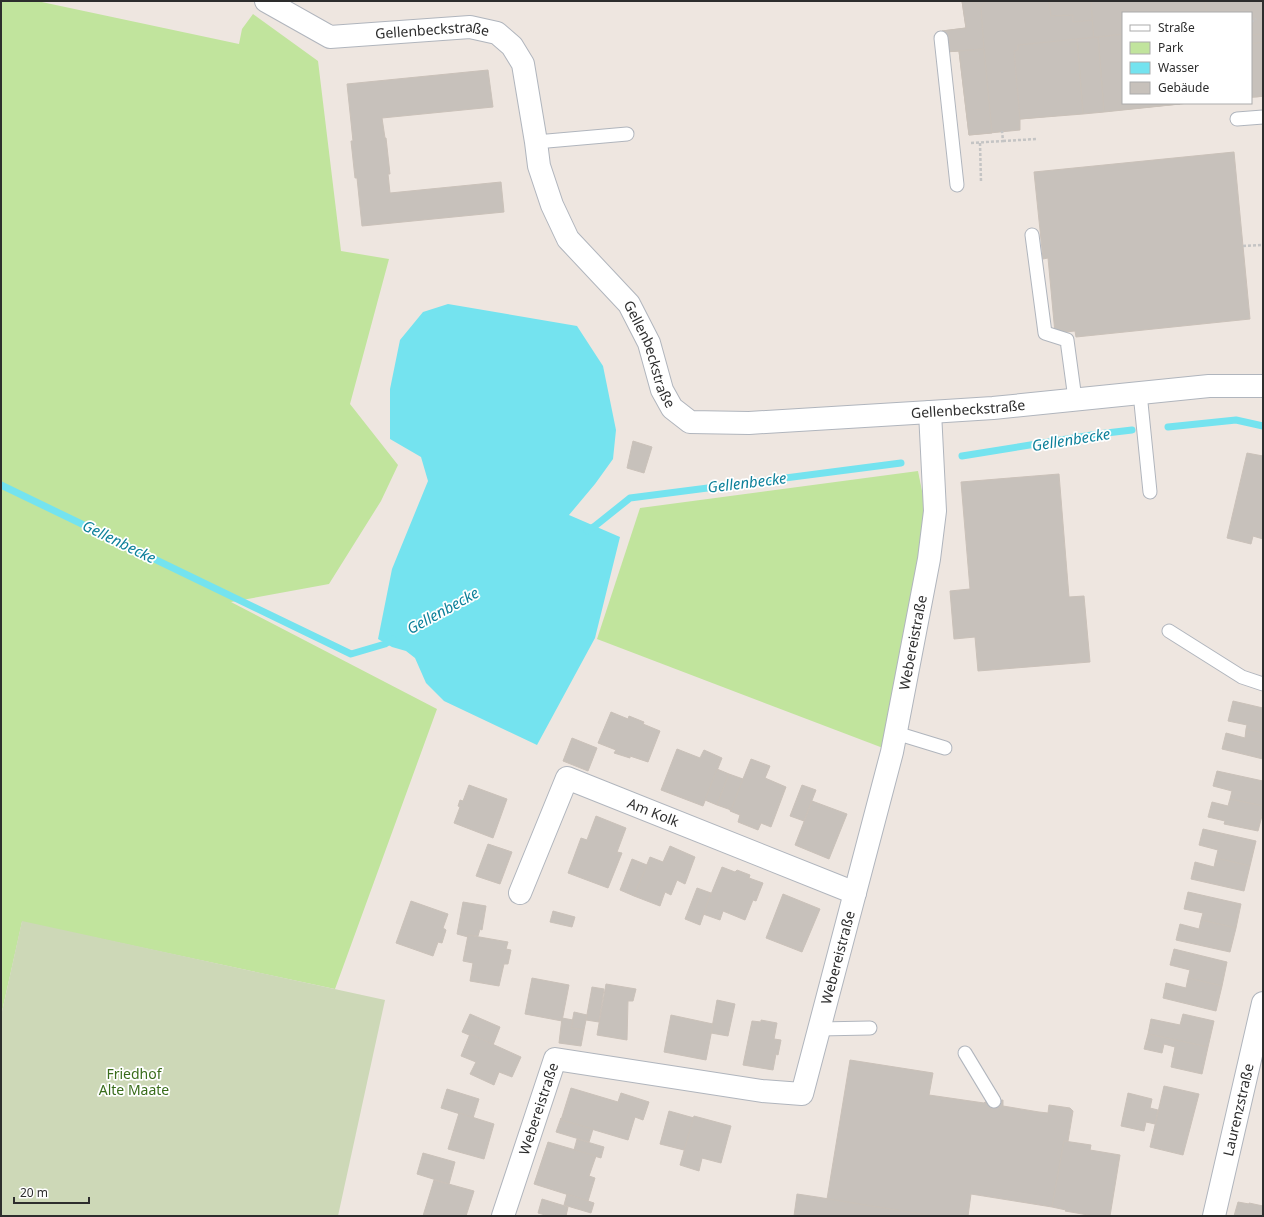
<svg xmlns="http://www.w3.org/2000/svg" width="1264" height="1217" font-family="'Noto Sans',sans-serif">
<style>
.green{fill:#c1e49d}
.cemetery{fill:#cdd8b7}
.water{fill:#74e3ef}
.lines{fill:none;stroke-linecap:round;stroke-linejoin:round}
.stream{stroke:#74e3ef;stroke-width:7}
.building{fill:#c7c1bb;stroke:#cac1b9}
.lane-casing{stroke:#b0b5bd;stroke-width:15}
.street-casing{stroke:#b0b5bd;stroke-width:24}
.secondary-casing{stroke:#b0b5bd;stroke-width:24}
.path{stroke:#c4c4c4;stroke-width:2.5;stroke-dasharray:3 2;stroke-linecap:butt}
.lane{stroke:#fff;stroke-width:13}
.street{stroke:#fff;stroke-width:22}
.secondary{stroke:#fff;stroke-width:22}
.labels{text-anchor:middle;stroke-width:3.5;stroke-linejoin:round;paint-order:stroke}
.street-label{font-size:14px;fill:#2d2d2d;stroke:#fff}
.park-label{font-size:14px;fill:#396c1b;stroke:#fff}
.water-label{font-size:15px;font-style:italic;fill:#0d809a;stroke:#fff}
</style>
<rect width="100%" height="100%" fill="#eee6e0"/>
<g class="green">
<polygon points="1,1 37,1 239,44 242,29 253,14 318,61 341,251 389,259 350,404 398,465 381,501 329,584 231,602 437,709 335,989 22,922 1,1016"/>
<polygon points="918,471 928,521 883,748 597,639 640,508"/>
</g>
<polygon class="cemetery" points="22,921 385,1000 338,1216 1,1216 1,1016"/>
<polygon class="water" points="448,304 577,326 603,366 616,430 613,459 595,484 569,515 620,537 595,638 537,745 444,701 426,683 415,658 406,651 392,647 378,639 392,569 428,481 421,457 390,439 390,389 400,340 423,312"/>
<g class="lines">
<g class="stream">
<polyline points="1168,427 1236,420 1263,426"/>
<polyline points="962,456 1098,434 1132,430"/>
<polyline points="1,485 351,654 385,644 393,639"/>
<polyline points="587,531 595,526 630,498 901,463"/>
</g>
</g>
<g class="building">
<polygon points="962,1 1263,1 1263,96 1251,97 1251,13 1123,13 1123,103 1189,103 1020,119 1020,130 969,135 959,51 945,52 942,31 966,28"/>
<polygon points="962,1 971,1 981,8 984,49 945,52 942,31 966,28"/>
<polygon points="971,1 986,1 981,8"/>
<polygon points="1049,1 1171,1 1171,2 1147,4 1147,10 1124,12 1123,17 1073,22 1073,15 1051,16"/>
<polygon points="1091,1 1205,1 1207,13 1123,13 1123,103 1189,103 1099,112"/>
<polygon points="1123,34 1123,103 1180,104 1104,112 1098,37"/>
<polygon points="1261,34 1263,34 1263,96 1257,97 1251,35"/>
<polygon points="1098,37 1104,112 1083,114 1077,39"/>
<polygon points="1251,37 1257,97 1251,97"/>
<polygon points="1077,39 1083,114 1020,119 1014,51 1018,50 1018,45"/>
<polygon points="1263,42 1263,96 1251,97 1251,44"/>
<polygon points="984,49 992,133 969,135 959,51"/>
<polygon points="488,70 493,107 382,118 385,138 386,138 390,174 388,174 390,193 501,182 504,212 362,226 357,178 355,178 351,141 353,141 347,84"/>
<polygon points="1234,152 1250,319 1076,337 1075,331 1055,333 1048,258 1043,259 1034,172"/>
<polygon points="633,441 652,447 644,473 627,468"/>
<polygon points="1247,453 1263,456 1263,539 1253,536 1251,544 1227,538"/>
<polygon points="1059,474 1069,597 1084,596 1090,662 978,671 975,637 954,639 950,591 970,589 961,482"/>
<polygon points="1233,701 1263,708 1263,733 1246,729 1247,725 1228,721"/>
<polygon points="611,712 628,719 629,716 644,722 643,724 660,731 648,762 630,756 630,758 614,753 616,750 598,743"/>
<polygon points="1246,729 1263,733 1263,759 1222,749 1226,733 1245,738"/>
<polygon points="572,738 597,748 588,771 563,761"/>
<polygon points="677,749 700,758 704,750 722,758 703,806 661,790"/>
<polygon points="751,759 770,766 765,778 786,787 771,827 761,823 758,830 738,822 740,815 730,811"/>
<polygon points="717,769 729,774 717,805 705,800"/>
<polygon points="1217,771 1263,781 1263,806 1230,799 1232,791 1213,786"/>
<polygon points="729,774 743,779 731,810 717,805"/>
<polygon points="469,785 507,799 493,838 454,823 460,807 458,806 460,800 463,801"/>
<polygon points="802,785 816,790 804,821 790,816"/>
<polygon points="1230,799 1263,806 1263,812 1258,831 1224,824 1225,821 1208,817 1212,802 1228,806"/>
<polygon points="812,801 847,814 829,859 795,845"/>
<polygon points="596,816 626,828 617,852 622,853 608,888 568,873 581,838 587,840"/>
<polygon points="1203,829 1256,841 1250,866 1216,858 1218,850 1199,845"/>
<polygon points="488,844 512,852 500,884 476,876"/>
<polygon points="670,846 695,857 685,884 677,880 671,895 665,892 660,906 634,896 650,857 663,862"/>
<polygon points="1216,858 1250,866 1244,891 1191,879 1195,862 1214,867"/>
<polygon points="632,859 647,865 634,896 620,890"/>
<polygon points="722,867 735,872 737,870 750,875 749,878 763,883 756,901 753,900 745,920 723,911 720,920 703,914"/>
<polygon points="697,888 711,893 700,925 685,919"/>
<polygon points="1188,892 1241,904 1236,928 1201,920 1203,913 1184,909"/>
<polygon points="783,894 820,909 802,952 766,938"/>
<polygon points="411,901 448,914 443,928 446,930 442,943 438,942 433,956 396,943"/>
<polygon points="463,902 486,906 482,930 480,929 478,936 468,935 468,937 457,934"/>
<polygon points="553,911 575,917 572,927 550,922"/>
<polygon points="1201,920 1236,928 1230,952 1176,940 1180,924 1199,929"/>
<polygon points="468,935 508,942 506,949 511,950 508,964 504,964 499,986 470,981 473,963 463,961"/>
<polygon points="1174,949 1227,962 1222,986 1188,978 1190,970 1170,965"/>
<polygon points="532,978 569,985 562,1021 525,1014"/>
<polygon points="1188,978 1222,986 1216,1011 1163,998 1166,983 1186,988"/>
<polygon points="606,984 636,989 633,1001 628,1001 627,1040 597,1035"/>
<polygon points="592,987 604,989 599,1022 586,1020"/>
<polygon points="717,1000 735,1004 728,1036 711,1033"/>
<polygon points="574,1012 587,1015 584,1030 571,1028"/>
<polygon points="470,1014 500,1027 493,1045 462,1032"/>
<polygon points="1183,1014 1214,1021 1208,1047 1148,1034 1151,1019 1180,1025"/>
<polygon points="671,1015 713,1024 706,1060 664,1052"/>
<polygon points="562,1018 573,1020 571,1028 584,1030 581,1046 559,1043"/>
<polygon points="761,1020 777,1023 774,1039 781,1040 778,1055 776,1054 773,1070 743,1065 752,1021 761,1022"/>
<polygon points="470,1034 521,1057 512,1077 499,1072 494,1085 470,1074 476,1062 461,1056"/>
<polygon points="1148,1034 1208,1047 1202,1074 1171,1067 1175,1047 1164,1044 1162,1053 1144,1049"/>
<polygon points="850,1060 933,1073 929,1095 984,1103 985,1102 1003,1100 1003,1106 1039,1112 1048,1113 1049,1105 1070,1108 1073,1111 1068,1141 1064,1141 1052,1207 971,1194 968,1216 932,1216 827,1199"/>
<polygon points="1164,1086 1199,1094 1183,1155 1150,1147"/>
<polygon points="571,1088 618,1102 621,1093 649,1102 643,1120 635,1117 628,1140 561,1120"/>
<polygon points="447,1089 479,1099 473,1118 441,1108"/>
<polygon points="1128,1093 1152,1099 1150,1108 1158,1110 1155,1124 1146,1122 1144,1131 1121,1126"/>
<polygon points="669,1111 694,1118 684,1150 660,1144"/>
<polygon points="459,1113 494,1124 484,1159 448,1149"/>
<polygon points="694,1116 731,1126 721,1163 702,1158 699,1171 680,1165"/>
<polygon points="561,1118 561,1120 593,1129 589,1142 556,1132"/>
<polygon points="577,1139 604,1147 601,1158 574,1150"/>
<polygon points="1064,1141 1091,1145 1090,1150 1120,1155 1110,1216 1094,1216 1065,1211 1066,1210 1052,1207"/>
<polygon points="548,1142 596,1156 589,1176 595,1178 588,1201 534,1184"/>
<polygon points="423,1153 455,1162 449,1184 417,1174"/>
<polygon points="434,1180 474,1191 466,1216 423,1216"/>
<polygon points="567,1194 594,1203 591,1213 564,1205"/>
<polygon points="797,1194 817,1197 932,1216 794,1216"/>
<polygon points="542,1199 568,1207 566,1216 549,1216 538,1213"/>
<polygon points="1238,1202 1249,1204 1249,1203 1263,1206 1263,1216 1234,1216"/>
</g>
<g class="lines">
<g class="lane-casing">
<g id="lane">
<polyline points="941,38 957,185"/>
<polyline points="1237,119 1263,117"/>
<polyline points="536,142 627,134"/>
<polyline points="1032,235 1045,333 1067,340 1075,399"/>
<polyline points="1140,393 1150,492"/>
<polyline points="1169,631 1242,677 1263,684"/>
<polyline points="896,733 945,748"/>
<polyline points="819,1029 870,1028"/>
<polyline points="965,1053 994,1101"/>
</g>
</g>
<g class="street-casing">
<g id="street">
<path id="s1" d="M266 1 330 37 470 27 497 33 512 46 523 64 536 142 539 166 552 205 568 239 629 304 649 343 662 390 672 408 690 422 749 423 930 412 993 408 1209 386H1263"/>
<path id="s2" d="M520 893 567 778 855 893"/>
<path id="s3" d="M503 1216 555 1059 762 1091 802 1094 892 752 929 559 935 511 930 412"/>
</g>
</g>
<g class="secondary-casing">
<g id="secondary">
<path id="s4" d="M1214 1216 1263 1003"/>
</g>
</g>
<g class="path">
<polyline points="1251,22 1256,19"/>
<polyline points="1003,141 1037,139"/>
<polyline points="971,143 1003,141 1002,131"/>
<polyline points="980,143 981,182"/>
<polyline points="1243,246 1263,245"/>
</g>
<use href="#lane" class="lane"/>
<use href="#street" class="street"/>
<use href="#secondary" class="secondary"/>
</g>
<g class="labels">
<g class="street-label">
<text dy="5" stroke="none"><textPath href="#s1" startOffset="176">Gellenbeckstraße</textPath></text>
<text dy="5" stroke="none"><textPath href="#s1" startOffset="608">Gellenbeckstraße</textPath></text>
<text dy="5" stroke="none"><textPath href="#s1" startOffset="968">Gellenbeckstraße</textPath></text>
<text dy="5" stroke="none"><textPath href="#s3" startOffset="880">Webereistraße</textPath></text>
<text dy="5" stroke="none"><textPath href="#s2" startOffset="217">Am Kolk</textPath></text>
<text dy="5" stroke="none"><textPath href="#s3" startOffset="556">Webereistraße</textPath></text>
<text dy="5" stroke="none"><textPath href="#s3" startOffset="113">Webereistraße</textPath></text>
<text dy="5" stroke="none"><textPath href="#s4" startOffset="109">Laurenzstraße</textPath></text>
</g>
<g class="park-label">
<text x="134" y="1079">Friedhof<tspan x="134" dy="16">Alte Maate</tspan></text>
</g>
<g class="water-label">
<text transform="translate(1071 440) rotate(-9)" y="5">Gellenbecke</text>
<text transform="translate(747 483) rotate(-7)" y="5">Gellenbecke</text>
<text transform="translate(119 542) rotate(26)" y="5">Gellenbecke</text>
<text transform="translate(443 611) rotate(-29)" y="5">Gellenbecke</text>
</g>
</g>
<rect width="1264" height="1217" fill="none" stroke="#2d2d2d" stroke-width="4"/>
<rect x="1122" y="12" width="130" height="92" fill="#ffffff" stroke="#ababab"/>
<rect x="1130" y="25" width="20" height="6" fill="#ffffff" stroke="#ababab"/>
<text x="1158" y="32" font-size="12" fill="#2d2d2d">Straße</text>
<rect x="1130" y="42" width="20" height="12" fill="#c1e49d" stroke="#ababab"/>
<text x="1158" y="52" font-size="12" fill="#2d2d2d">Park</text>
<rect x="1130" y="62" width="20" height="12" fill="#74e3ef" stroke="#ababab"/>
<text x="1158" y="72" font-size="12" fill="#2d2d2d">Wasser</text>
<rect x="1130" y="82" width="20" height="12" fill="#c7c1bb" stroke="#ababab"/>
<text x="1158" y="92" font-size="12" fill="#2d2d2d">Gebäude</text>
<path d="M14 1197v6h75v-6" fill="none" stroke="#2d2d2d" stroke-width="2"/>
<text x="20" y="1197" font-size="12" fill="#2d2d2d" stroke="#ffffff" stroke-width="3" paint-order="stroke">20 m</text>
</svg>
